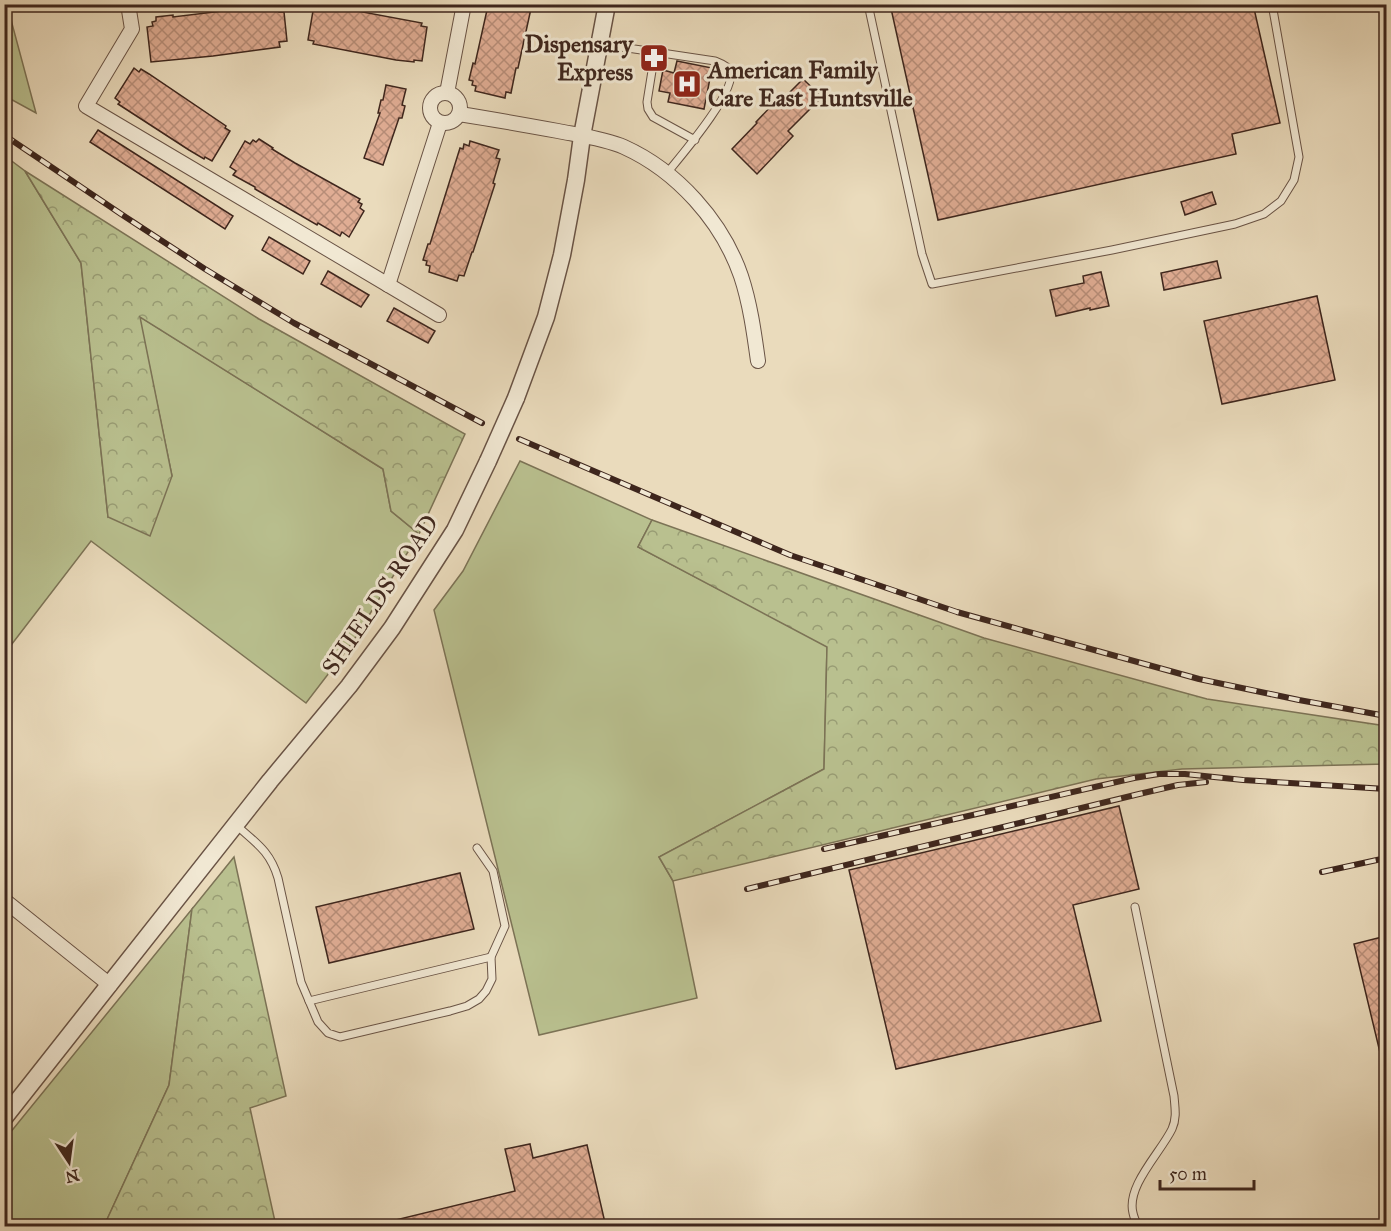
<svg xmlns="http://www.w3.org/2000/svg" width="1391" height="1231" font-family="'IM FELL Great Primer',serif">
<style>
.grass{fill:#b9c08f;stroke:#7c7356;stroke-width:1.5}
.forest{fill:url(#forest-crowns);stroke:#7c7356;stroke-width:1.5}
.building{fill:url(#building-cross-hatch);stroke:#3e261d;stroke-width:1.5}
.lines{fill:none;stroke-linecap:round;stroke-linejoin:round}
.service-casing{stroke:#695345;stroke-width:9}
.minor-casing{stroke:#695345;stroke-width:16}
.tertiary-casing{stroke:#695345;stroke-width:19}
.service{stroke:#f1e8d3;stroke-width:7}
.minor{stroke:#f1e8d3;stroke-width:14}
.tertiary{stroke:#f1e8d3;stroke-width:16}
.rail-casing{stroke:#3e261d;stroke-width:6}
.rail{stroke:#f1e8d3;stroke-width:4;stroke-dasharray:11;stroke-linecap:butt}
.tertiary-bridge-casing{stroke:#695345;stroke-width:19;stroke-linecap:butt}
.tertiary-bridge{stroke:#f1e8d3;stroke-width:16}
.labels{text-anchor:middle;stroke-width:6;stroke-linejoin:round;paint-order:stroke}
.poi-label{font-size:24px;font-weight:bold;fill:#3e261d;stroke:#f1e8d3;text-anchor:end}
.street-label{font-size:24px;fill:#3e261d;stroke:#f1e8d3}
</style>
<defs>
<pattern id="forest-crowns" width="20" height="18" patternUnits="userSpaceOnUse" patternTransform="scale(1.5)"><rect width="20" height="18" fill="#b9c08f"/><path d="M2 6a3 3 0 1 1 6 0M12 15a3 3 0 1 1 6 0" fill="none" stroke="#989c74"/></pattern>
<pattern id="building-cross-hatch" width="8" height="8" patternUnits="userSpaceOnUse" patternTransform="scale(1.5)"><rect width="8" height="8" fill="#e0ad94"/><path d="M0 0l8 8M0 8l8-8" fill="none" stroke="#b78d78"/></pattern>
</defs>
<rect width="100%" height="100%" fill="#eadbbc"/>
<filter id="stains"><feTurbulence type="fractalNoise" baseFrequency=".00333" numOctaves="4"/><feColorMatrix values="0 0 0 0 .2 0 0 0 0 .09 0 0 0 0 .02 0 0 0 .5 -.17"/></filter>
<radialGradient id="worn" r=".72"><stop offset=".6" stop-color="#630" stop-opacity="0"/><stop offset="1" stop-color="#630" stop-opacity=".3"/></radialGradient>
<g class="grass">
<polygon points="7,4 7,5 36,113 5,96 4,5"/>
<polygon points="5,156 25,171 81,263 108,517 172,476 139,316 383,469 391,511 419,534 352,643 306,703 91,541 5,653"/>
<polygon points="520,461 652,520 638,547 827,646 824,769 659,857 673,881 697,998 539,1035 434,610 463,571"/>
<polygon points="192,909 169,1085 104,1226 5,1226 5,1139"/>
</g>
<g class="forest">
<polygon points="25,171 259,319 465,434 419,534 391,511 383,469 140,317 172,476 150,536 108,517 81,263"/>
<polygon points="652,520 984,638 1207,699 1386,726 1386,764 1182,769 1096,779 673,881 659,857 824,769 827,647 638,547"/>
<polygon points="234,857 286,1096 250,1108 276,1226 104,1226 169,1085 192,909"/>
</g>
<g class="building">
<polygon points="320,4 330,4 330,6 422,23 421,26 427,27 422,61 414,60 414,62 396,60 313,44 314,41 308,40 314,5 320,6"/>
<polygon points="490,4 532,4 518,68 516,68 511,93 506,92 505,98 475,91 476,86 472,85 473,81 469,80 473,63 475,64 487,10 489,10"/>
<polygon points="890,4 1253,4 1280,123 1232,134 1236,154 938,220"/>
<polygon points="273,5 273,8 278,8 279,12 284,12 287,41 279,42 280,47 213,56 151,62 147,27 153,26 152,22 156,21 156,17 173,15 173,17"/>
<polygon points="677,61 712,68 704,109 668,102 670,93 659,91 663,70 674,73"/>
<polygon points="134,68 139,72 141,69 149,74 226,126 225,128 230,131 212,161 205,157 204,159 189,150 118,104 120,102 115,98"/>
<polygon points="803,79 822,97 788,131 793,136 757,174 732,149 757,123 756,122 779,98 781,101"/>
<polygon points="386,85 406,89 402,105 405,106 402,118 399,118 383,165 364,158 380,113 378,113 381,100 383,100"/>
<polygon points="98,130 233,216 225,229 90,142"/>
<polygon points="259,139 273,148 272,149 295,163 360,199 358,202 362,204 360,208 364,211 349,237 342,232 340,236 318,223 317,225 255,189 255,187 233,175 236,171 230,167 245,141 250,144 253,140 256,142"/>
<polygon points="470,141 499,150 496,158 500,159 493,183 495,184 473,252 472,252 464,276 459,275 457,281 429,272 430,266 426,265 427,261 423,260 428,244 430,244 460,148 463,149 464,144 469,146"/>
<polygon points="1212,192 1216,204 1185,215 1181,202"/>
<polygon points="269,237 310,261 303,274 262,250"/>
<polygon points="1217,261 1221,278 1164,290 1161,273"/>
<polygon points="328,271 369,295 361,307 321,284"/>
<polygon points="1101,272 1109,306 1090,310 1090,308 1056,316 1050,290 1084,283 1083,276"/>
<polygon points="1317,296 1335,380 1222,404 1204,321"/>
<polygon points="394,308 435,331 428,343 387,321"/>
<polygon points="1119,806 1139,889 1073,905 1101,1021 896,1069 849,870"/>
<polygon points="460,873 474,929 329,963 316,907"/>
<polygon points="1386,936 1386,1065 1383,1065 1354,944"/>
<polygon points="530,1144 533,1158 587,1145 606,1227 383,1227 383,1223 515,1191 505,1149"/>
</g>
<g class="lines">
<g class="service-casing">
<g id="service">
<polyline points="868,4 922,254 932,284 1112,250 1235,224 1264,214 1281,201 1294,180 1299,157 1272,4"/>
<polyline points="600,44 655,52 647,102 648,109 653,117 695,140"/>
<path d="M655 52 715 61C720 63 727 65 730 71 738 90 680 157 667 173"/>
<path d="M236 825C256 843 270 851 278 878L301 982 318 1022 328 1033 340 1037 450 1011 467 1006 479 999 486 991 492 979 491 957 505 926 493 871 477 848"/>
<path d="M1135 907 1174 1096C1175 1108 1177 1118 1172 1129 1161 1152 1126 1186 1133 1213 1134 1218 1136 1222 1138 1226"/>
<polyline points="309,1001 491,957"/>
</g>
</g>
<g class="minor-casing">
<g id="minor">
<polyline points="128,4 132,29 86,106 439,315"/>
<polyline points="447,93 464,4"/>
<circle cx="445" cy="108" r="15"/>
<path d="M459 114C492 119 525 125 558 131 578 135 606 139 624 147 677 171 722 221 741 276 750 303 754 332 758 361"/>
<polyline points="388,285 440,123"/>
<polyline points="4,900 110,985"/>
</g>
</g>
<g class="tertiary-casing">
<g id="tertiary">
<polyline points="516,398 546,317 562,255 576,180 582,136 607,4"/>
<polyline points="4,1118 270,781 349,686 392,628 455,530 488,461"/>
</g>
</g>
<use href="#service" class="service"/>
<use href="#minor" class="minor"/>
<use href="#tertiary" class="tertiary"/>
<g class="rail-casing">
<g id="rail">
<polyline points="4,135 124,216 205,269 294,323 482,423"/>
<polyline points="519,439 790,555 957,612 1199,679 1299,700 1386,716"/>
<polyline points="824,849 1134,778 1159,774 1185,774 1243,780 1386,789"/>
<polyline points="1322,872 1386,858"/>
<polyline points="747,889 1139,794 1178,785 1206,782"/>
</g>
</g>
<use href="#rail" class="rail"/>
<g class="tertiary-bridge-casing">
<polyline id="tertiary-bridge" points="488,461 516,398"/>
</g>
<use href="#tertiary-bridge" class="tertiary-bridge"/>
</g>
<defs>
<g id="pharmacy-square" transform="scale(1.5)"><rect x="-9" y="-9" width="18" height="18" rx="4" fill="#8f2418" stroke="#f1e8d3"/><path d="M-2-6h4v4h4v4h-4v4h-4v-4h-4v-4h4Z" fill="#fff"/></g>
<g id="hospital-square" transform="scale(1.5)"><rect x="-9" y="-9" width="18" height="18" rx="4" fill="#8f2418" stroke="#f1e8d3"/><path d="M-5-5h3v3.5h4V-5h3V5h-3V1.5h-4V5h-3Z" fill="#fff"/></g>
</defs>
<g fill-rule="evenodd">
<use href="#pharmacy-square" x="654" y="58"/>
<use href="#hospital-square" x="687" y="84"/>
</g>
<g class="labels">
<g class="poi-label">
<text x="633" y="52">Dispensary<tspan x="633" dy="28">Express</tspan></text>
<text x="708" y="78" text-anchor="start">American Family<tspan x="708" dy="28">Care East Huntsville</tspan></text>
</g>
<g class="street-label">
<text transform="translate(380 595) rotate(-56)" y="8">SHIELDS ROAD</text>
</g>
</g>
<rect width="1391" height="1231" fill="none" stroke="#eadbbc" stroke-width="24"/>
<rect x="6" y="6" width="1379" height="1219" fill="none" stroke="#3e261d" stroke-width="3"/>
<rect x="12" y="12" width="1367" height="1207" fill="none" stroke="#3e261d" stroke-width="1.5"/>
<g transform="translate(69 1162) rotate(167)" stroke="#f1e8d3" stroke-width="4.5" paint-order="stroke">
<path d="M0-4.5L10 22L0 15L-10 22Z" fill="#3e261d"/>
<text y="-9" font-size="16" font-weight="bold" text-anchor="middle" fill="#3e261d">N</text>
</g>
<path d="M1160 1180v9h94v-9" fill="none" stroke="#3e261d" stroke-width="3"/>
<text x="1169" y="1180" font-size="18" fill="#3e261d" stroke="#f1e8d3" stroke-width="4.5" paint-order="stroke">50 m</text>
<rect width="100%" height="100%" filter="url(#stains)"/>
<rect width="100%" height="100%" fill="url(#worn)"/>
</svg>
